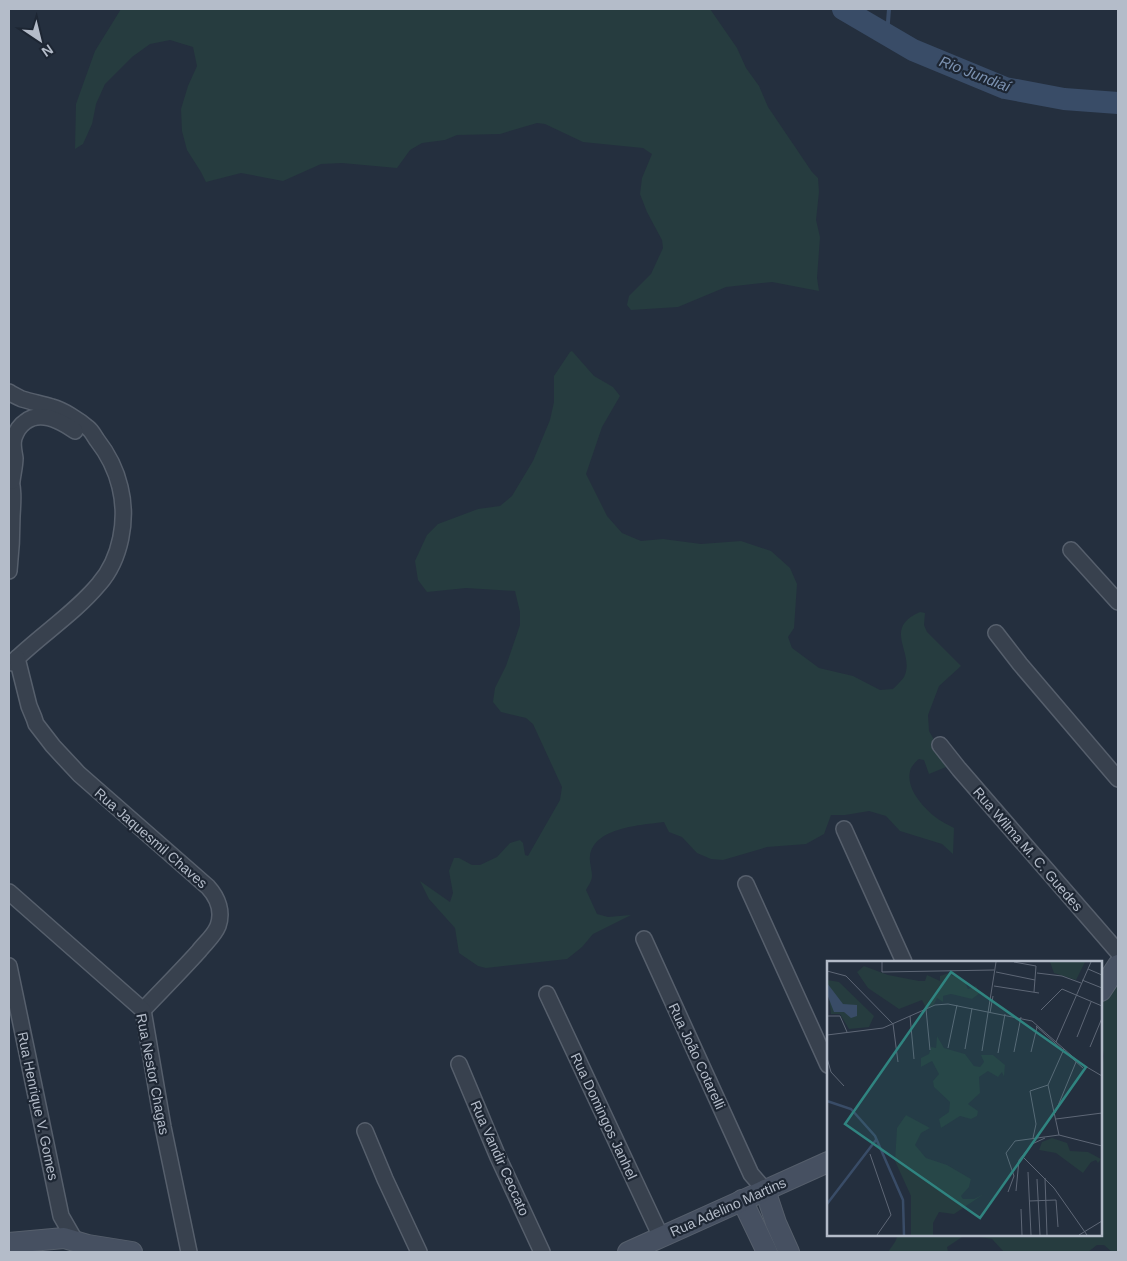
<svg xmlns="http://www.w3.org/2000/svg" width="1127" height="1261" font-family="Helvetica,sans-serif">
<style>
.green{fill:#263c3f}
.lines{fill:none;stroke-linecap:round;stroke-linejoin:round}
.stream{stroke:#394c67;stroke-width:4}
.river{stroke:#394c67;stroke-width:22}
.street-casing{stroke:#565f6c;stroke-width:18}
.secondary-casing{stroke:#565f6c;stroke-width:22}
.street{stroke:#38414e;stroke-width:15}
.secondary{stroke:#465061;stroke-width:20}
.labels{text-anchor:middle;stroke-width:4.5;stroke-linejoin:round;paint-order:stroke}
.street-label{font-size:14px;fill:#b4bcc9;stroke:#1d2633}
.water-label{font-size:15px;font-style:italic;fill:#7c92b1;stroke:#1d2633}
.inset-river{fill:none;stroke:#394c67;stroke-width:2.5}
.inset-road{fill:none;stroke:#5e6776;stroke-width:1}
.view{fill:#308480;fill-opacity:0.15;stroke:#308480;stroke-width:2.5}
.inset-edge{fill:none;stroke:#b4bcc9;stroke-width:2.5}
</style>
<rect width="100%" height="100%" fill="#242f3e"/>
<g class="green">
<polygon points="121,9 710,9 737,48 746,68 759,86 768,107 812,172 818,178 819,192 816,220 820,237 817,278 819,291 772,282 726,287 678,307 631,310 627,305 629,296 651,274 663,248 662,240 647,212 640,194 642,178 652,154 643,148 583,142 545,124 537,123 500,134 457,135 445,140 422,143 410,150 397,168 342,163 321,164 283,181 241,173 206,182 201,172 187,150 182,131 181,109 188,86 197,66 193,47 170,40 150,44 132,57 105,84 96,104 92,124 83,144 75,149 76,104 95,51"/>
<path d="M572 351 594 376 613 387 620 396 602 427 586 474 607 516 622 533 641 541 663 539 701 544 741 541 771 551 790 568 797 584 794 628 788 637 792 648 819 668 853 676 880 690 893 689C896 686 901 681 904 677 916 653 881 629 920 612L925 613 924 625 927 632 961 666 939 686 928 715 929 731 944 757 946 767 929 774 924 760 919 759C916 761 913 765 911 768 904 786 921 805 934 816 940 821 947 824 954 828L953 854 942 844 900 831 886 816 869 811 845 815H831L824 834 806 844 767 847 723 860 711 859 697 853 682 837 669 832 664 822C642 825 594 827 590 856 589 862 592 869 592 876 592 881 588 886 586 890L597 914 608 917 631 915 593 934 582 947 567 959 486 968 478 966 459 953 455 928 429 899 420 881 450 902 453 893 449 871 454 858H459L472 865H480L497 857 510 843 520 840 523 843 525 855 528 856 560 800 562 787 533 724 526 718 501 712 493 702 495 688 506 666 520 625V612L515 591 466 588 427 592 418 580 415 561 427 535 438 524 478 509 500 506 512 496 533 461 550 420 554 402V376L570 352Z"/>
<polygon points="1118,966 1118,1252 1112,1252 1104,1245 1097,1245 1088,1252 1004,1252 992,1239 967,1235 1101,1235 1101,1068 1102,1067 1104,1056 1101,1041 1101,986"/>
<polygon points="898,1235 965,1235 947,1247 948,1252 888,1252 895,1242"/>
</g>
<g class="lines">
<polyline class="stream" points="887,35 889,9"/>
<polyline class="river" points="843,9 913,50 1005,88 1064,99 1118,103"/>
<g class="street-casing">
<g id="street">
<path d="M9 392C13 395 18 397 22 399 32 402 42 404 52 407 63 410 79 420 88 428 92 431 94 436 97 440 108 454 116 470 120 487 128 519 121 559 99 584 74 614 39 636 12 663"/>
<path d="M9 473C14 487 13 501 12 516 12 534 11 553 9 571"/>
<path d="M12 481C13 473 15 465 15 458 14 451 12 445 14 438 16 432 19 426 25 422 40 410 61 421 75 431"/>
<polyline points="1071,550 1118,602"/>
<polyline points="996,633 1020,664 1118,779"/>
<path d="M17 658 29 706 34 718 36 724 53 746 79 774 208 887C218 898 223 912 218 926 214 936 205 943 199 951 181 971 162 990 143 1010"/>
<polyline points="940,745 959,769 1118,952"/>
<polyline points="844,829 904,962"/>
<polyline points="746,884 828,1065"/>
<polyline points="9,892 143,1010 163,1127 189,1252"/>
<polyline points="644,939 751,1174 765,1190"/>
<polyline points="9,966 61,1216 76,1242"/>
<polyline points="547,994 661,1237"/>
<polyline points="459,1064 498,1157 542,1252"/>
<polyline points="365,1131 385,1179 419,1252"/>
</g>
</g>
<g class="secondary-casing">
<g id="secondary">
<polyline points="1101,991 1118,965"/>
<polyline points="765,1190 776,1223 789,1252"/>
<polyline points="742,1200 767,1252"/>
<polyline points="9,1243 64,1238 88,1245 132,1252"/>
<polyline points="628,1252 828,1162"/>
</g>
</g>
<use href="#street" class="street"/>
<use href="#secondary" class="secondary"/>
</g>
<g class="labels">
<g class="street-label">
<text transform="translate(151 838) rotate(41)" y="5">Rua Jaquesmil Chaves</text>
<text transform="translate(1028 849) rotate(49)" y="5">Rua Wilma M. C. Guedes</text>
<text transform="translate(697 1056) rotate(65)" y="5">Rua João Cotarelli</text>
<text transform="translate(153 1074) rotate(79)" y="5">Rua Nestor Chagas</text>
<text transform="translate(38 1106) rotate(78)" y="5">Rua Henrique V. Gomes</text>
<text transform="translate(604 1116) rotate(65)" y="5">Rua Domingos Janhel</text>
<text transform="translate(500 1158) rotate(66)" y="5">Rua Vandir Ceccato</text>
<text transform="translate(728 1207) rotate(-24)" y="5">Rua Adelino Martins</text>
</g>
<g class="water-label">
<text transform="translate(975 74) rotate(21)" y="5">Rio Jundiaí</text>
</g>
</g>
<g transform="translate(827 961)">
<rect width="275" height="275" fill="#242f3e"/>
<path d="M223 1H258L249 19 227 12ZM37 5 61 14 92 20H98L100 14 113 20V15L125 11V15L129 14 137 19 141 28 149 25 153 32 145 38 124 33 116 35V41L110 37 106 45 99 47 95 39 72 48 41 27 30 11ZM0 19 12 21 47 55 42 66 22 68 13 53H4ZM110 75 117 87 138 93 147 105 153 106 157 101 154 94H166L178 104 177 116 175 111 171 116 161 110 152 116 153 132 141 143 151 150 150 155 144 158 133 155 114 167 112 158 122 151 123 141 107 126 106 120 112 113 105 100 94 106V97L102 93 104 86 109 87ZM79 154 103 167 94 172 88 184 99 197 120 204 144 218 142 226 134 235 136 238H147L157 233 127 253 112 251 106 262V274H84V235L68 200 70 167ZM225 177 240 182 243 190 261 191 274 198 271 202 269 199 264 201 256 212 229 192 212 189 215 181Z" fill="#263c3f"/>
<path d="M0 22 16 43 30 44V55L24 57 17 51H7L0 33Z" fill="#394c67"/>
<path class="inset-river" d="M0 140 24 148 48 175 76 239 77 274M0 243 49 179"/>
<path class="inset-road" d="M55 1V11L167 9M187 1 209 5 207 31M261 8 275 14M0 10 19 15 66 63 71 101M169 11 208 19M210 12 235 15 254 22M255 19 275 27M167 25 212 32M99 48 103 89M214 49 235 28 275 45M163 52 166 35M0 55H13L20 71M83 55 87 98M209 65 256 107M0 74 56 67 108 44 121 43 205 60 253 102 275 115M250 76 264 41M229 81 264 1M263 86 275 57M121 87 130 44M138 88 145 47M155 90 169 1M187 91 194 56M204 91 210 66M171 92 178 53M0 97 4 111 17 125M228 152 249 101M229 158 275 152M232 174 221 124 237 88M206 177 209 163 203 130 221 124M43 193 64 254 50 274M195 195 227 227 260 274M201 211 204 274M218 217 220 274M210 218 213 274M189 230 192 199 205 183 218 177M181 231 187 215 179 192 188 180 232 174 275 185M202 240 229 239 231 266M194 248 195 274M252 274 275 260"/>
<path class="view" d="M124 11 259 106 153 257 18 163Z"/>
<rect width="275" height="275" class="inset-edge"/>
</g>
<rect width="1127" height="1261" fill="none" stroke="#b4bcc9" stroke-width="20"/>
<g transform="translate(40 40) rotate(145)" stroke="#1d2633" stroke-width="4" paint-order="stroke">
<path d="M0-4L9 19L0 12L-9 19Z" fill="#b4bcc9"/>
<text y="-8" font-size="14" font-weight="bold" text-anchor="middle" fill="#b4bcc9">N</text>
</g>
</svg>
